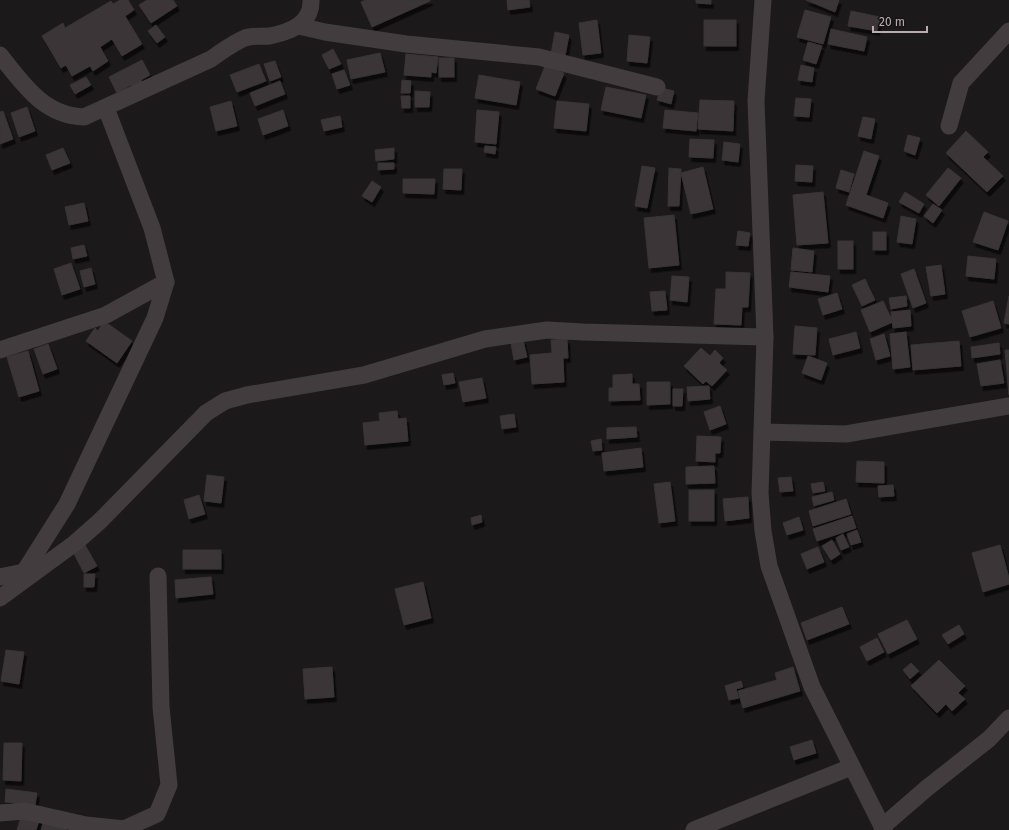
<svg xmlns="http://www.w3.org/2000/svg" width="1009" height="830" font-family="'Fira Sans',sans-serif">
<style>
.building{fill:#3b3638;stroke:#383334;filter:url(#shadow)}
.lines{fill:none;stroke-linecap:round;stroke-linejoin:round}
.street{stroke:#433c3f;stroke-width:17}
</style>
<defs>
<filter id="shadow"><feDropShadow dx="2.5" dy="4.5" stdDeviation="0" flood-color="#0009"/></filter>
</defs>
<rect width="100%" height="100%" fill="#1c191a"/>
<g class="building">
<polygon points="120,0 128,0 134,10 125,16 142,44 122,56 112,39 100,47 108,61 93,71 90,66 72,76 66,65 61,68 42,36 63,23 65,28 111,1 113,4"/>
<polygon points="147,0 173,0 177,6 151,23 139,5"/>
<polygon points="366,0 430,0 430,1 372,27 361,2"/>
<polygon points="507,0 529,0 530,7 508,10"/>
<polygon points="696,0 711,0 711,4 696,3"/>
<polygon points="806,0 839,0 835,12"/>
<polygon points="805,10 831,17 823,44 797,37"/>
<polygon points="851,11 880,17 877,31 848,26"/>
<polygon points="597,20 601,53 583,55 579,23"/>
<rect x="704" y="20" width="32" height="26"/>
<polygon points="156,25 165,37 157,43 148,31"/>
<polygon points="831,29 867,37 864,51 828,44"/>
<polygon points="555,32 569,35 565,56 551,54"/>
<polygon points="629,35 650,37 647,63 627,61"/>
<polygon points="808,42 822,46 816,64 803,60"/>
<polygon points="333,49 341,64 329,69 322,55"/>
<polygon points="380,53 385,72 351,79 347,60"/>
<polygon points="406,54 438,57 436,73 431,72 431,77 404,75"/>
<rect x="439" y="58" width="15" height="19"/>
<polygon points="142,60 150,75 141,80 144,85 134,90 131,85 117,93 109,77"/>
<polygon points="275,61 281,77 270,81 264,64"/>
<polygon points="259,64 266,81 237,92 230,75"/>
<polygon points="801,65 814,68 812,82 798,80"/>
<polygon points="545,66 564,73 555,96 536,89"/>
<polygon points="344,70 350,85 337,89 332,74"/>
<polygon points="479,75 520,82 516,105 475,98"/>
<polygon points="86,77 91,85 75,94 70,85"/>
<polygon points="402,80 411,81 410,93 401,93"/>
<polygon points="280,81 285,94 255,106 250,93"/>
<polygon points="606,87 646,95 641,118 601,110"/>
<polygon points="661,88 674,91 671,104 657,100"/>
<polygon points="415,91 430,92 429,107 415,107"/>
<polygon points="401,96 410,96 410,108 402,108"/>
<polygon points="796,98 811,99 809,117 794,116"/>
<polygon points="700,100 734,101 733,131 698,129"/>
<polygon points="231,101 237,126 216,131 210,107"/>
<polygon points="557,101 589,104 586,131 554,128"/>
<polygon points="27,107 35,131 19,137 11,113"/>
<polygon points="283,110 288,126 263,135 258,119"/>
<polygon points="477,110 499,112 496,144 475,142"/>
<polygon points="665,110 698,113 696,131 663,128"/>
<polygon points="3,111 13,139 0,144 0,112"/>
<polygon points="340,116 342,127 324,131 321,120"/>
<polygon points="863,117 875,119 871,139 858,136"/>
<polygon points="966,131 988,152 983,157 1003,176 987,192 946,153"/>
<polygon points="908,135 920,138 915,155 904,151"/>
<polygon points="690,139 714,140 713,158 689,157"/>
<polygon points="724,142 740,144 738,162 722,160"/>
<polygon points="485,146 496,147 495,154 484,152"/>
<polygon points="63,148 70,163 52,170 46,155"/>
<polygon points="394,148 394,159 376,161 375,150"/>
<polygon points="864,151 879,156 866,195 888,203 883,218 846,205"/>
<polygon points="378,163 394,163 394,169 378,170"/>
<polygon points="796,165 813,166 812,182 795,181"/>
<polygon points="642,166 655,168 647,208 635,206"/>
<polygon points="703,167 713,209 691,214 681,173"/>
<polygon points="669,168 681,169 679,206 668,206"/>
<polygon points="948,168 961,178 939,206 926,195"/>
<polygon points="444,169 462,169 461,190 443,189"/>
<polygon points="841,170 854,174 849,192 836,188"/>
<polygon points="403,179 435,179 434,194 403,193"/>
<polygon points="372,181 381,187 372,202 362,196"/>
<polygon points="823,192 828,243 797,245 793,195"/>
<polygon points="905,192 924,204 919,213 899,202"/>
<polygon points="84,203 88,221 69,225 65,207"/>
<polygon points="933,204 942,210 933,223 924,216"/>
<polygon points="984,212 1008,221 998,250 973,242"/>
<polygon points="674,215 679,265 649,268 644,218"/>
<polygon points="901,216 916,219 912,244 897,242"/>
<polygon points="738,231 750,233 748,246 736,245"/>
<rect x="873" y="232" width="13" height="18"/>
<rect x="838" y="241" width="15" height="28"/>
<polygon points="84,245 87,256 73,259 71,248"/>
<polygon points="793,248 814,251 812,272 791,270"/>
<polygon points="968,256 996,259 994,279 966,276"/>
<polygon points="71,263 80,289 62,295 54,269"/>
<polygon points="941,265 945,294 931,296 926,267"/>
<polygon points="91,268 95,284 84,287 80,271"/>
<polygon points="914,269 926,303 913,308 901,274"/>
<polygon points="726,272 750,273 748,307 742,307 741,325 714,324 716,289 726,289"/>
<polygon points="791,272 830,276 828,292 789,287"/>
<polygon points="672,276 689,277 687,302 670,300"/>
<polygon points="865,279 875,300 862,306 852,285"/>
<polygon points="665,291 667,310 652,311 650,292"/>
<polygon points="837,293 842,309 823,315 818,299"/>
<polygon points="906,296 907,306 891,309 889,298"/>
<polygon points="1009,296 1009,324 1004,323"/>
<polygon points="883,301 893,322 870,332 861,310"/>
<polygon points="993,301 1001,328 970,337 962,311"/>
<polygon points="910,310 911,326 893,328 891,312"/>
<polygon points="104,321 132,341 117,363 86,341 95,328 98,331"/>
<polygon points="795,326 817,328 815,355 793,354"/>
<polygon points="856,332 860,348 833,355 829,339"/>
<polygon points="906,332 910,367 893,369 890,334"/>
<polygon points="884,334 890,356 876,360 870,339"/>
<polygon points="567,339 568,358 563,358 564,382 532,384 530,355 552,353 551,340"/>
<polygon points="523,340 527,357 514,360 511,343"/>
<polygon points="959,341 961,366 913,370 911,345"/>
<polygon points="999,343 1000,354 972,358 971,347"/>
<polygon points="48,344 57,369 43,374 34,349"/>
<polygon points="701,348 710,356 715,350 723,358 719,363 727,370 712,386 706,381 703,384 684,366"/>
<polygon points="1005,350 1009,350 1009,395"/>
<polygon points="28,351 39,391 19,397 7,357"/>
<polygon points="808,356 827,363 821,380 802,373"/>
<polygon points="1000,360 1004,383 981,386 977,364"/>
<polygon points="453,373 455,383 444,385 442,375"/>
<polygon points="632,374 632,384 639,384 640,400 609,401 609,388 613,388 613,375"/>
<polygon points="482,378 486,398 463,402 459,382"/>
<polygon points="647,382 670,382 670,404 647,405"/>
<polygon points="709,386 710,399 688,401 687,387"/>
<polygon points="673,389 683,389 682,406 673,406"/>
<polygon points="720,406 726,424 710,430 704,412"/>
<polygon points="397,411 398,419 406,418 408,441 365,445 363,423 380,421 379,413"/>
<polygon points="514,414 516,427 502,429 500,416"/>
<polygon points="636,427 637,437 607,439 607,428"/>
<polygon points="697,436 721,437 720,453 715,453 715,462 696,461"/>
<polygon points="601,439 602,450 593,451 591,441"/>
<polygon points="641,448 643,467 604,471 602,453"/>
<polygon points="857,461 884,462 884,483 856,482"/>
<polygon points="714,466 715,483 686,484 686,467"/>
<polygon points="207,475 224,477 221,503 204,501"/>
<polygon points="791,477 793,491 780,492 778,478"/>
<polygon points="670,482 675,521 659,523 654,484"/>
<polygon points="823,482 825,491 813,493 811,484"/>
<polygon points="893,485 894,496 879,497 878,486"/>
<rect x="689" y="490" width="25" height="31"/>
<polygon points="832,492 834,500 814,506 812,497"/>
<polygon points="199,495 205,514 189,519 184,500"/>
<polygon points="748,497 749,518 725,521 723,499"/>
<polygon points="846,499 851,514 813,526 809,511"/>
<polygon points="481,515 482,522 472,525 471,518"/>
<polygon points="852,516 856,528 817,541 813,529"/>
<polygon points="799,517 803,530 787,535 783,523"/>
<polygon points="857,530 861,542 851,545 847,534"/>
<polygon points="843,534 849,547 841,550 836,538"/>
<polygon points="832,540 840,554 831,560 822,546"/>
<polygon points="84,543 97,566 84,573 72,550"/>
<polygon points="1000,545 1009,578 1009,584 983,592 972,553"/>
<polygon points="818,547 824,562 807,569 801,554"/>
<rect x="183" y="550" width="38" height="19"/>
<polygon points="84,574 95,574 94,587 84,587"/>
<polygon points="211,577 213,594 176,598 175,580"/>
<polygon points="423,582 431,618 404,625 395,589"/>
<polygon points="842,607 849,624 807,640 801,623"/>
<polygon points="907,620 917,639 888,654 878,634"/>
<polygon points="959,625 964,634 948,644 942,635"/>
<polygon points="877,638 884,652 867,661 860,647"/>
<polygon points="6,650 24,652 19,684 1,681"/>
<polygon points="939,660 965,686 958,693 965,699 952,711 946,704 937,713 911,686"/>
<polygon points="911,663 919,671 910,679 903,670"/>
<polygon points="332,667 334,697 305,699 303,669"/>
<polygon points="793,667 800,691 743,708 738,691 777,680 775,673"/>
<polygon points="741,681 743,687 736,689 739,698 729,700 725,686"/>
<polygon points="812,740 816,753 794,760 790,747"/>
<polygon points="4,743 22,743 21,781 3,780"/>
<polygon points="6,789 37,793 35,805 5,802"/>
<polygon points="22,813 40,818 36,830 17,830"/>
<polygon points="44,820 67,826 66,830 41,830"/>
</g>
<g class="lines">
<g class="street">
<polyline points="763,0 756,101 765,337 760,493 763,531 769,566 812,687 884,830"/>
<polyline points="299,26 325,32 406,44 539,57 657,87"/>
<path d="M0 55C23 84 44 116 84 117L211 59C222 51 233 43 245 38 253 35 262 37 270 36 290 32 312 24 311 0"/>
<polyline points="949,126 961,83 1009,31"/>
<polyline points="0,350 106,315 166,282"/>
<polyline points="762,432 846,434 1009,406"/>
<polyline points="0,577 24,572"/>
<polyline points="19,580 67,504 155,318 166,282 152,228 106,108"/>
<polyline points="0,598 75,543 100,521 206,413 225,401 247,395 364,375 485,339 547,330 583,332 765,337"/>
<polyline points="0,813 24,811 86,825 124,829 157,814 169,785 161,707 158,576"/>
<polyline points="882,827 927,788 989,739 1009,718"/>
<polyline points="694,830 851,767"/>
</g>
</g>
<path d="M873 26v6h54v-6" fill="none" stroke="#bbacb4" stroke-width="2"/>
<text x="879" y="26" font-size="12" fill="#bbacb4" stroke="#171415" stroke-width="3" paint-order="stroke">20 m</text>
</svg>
